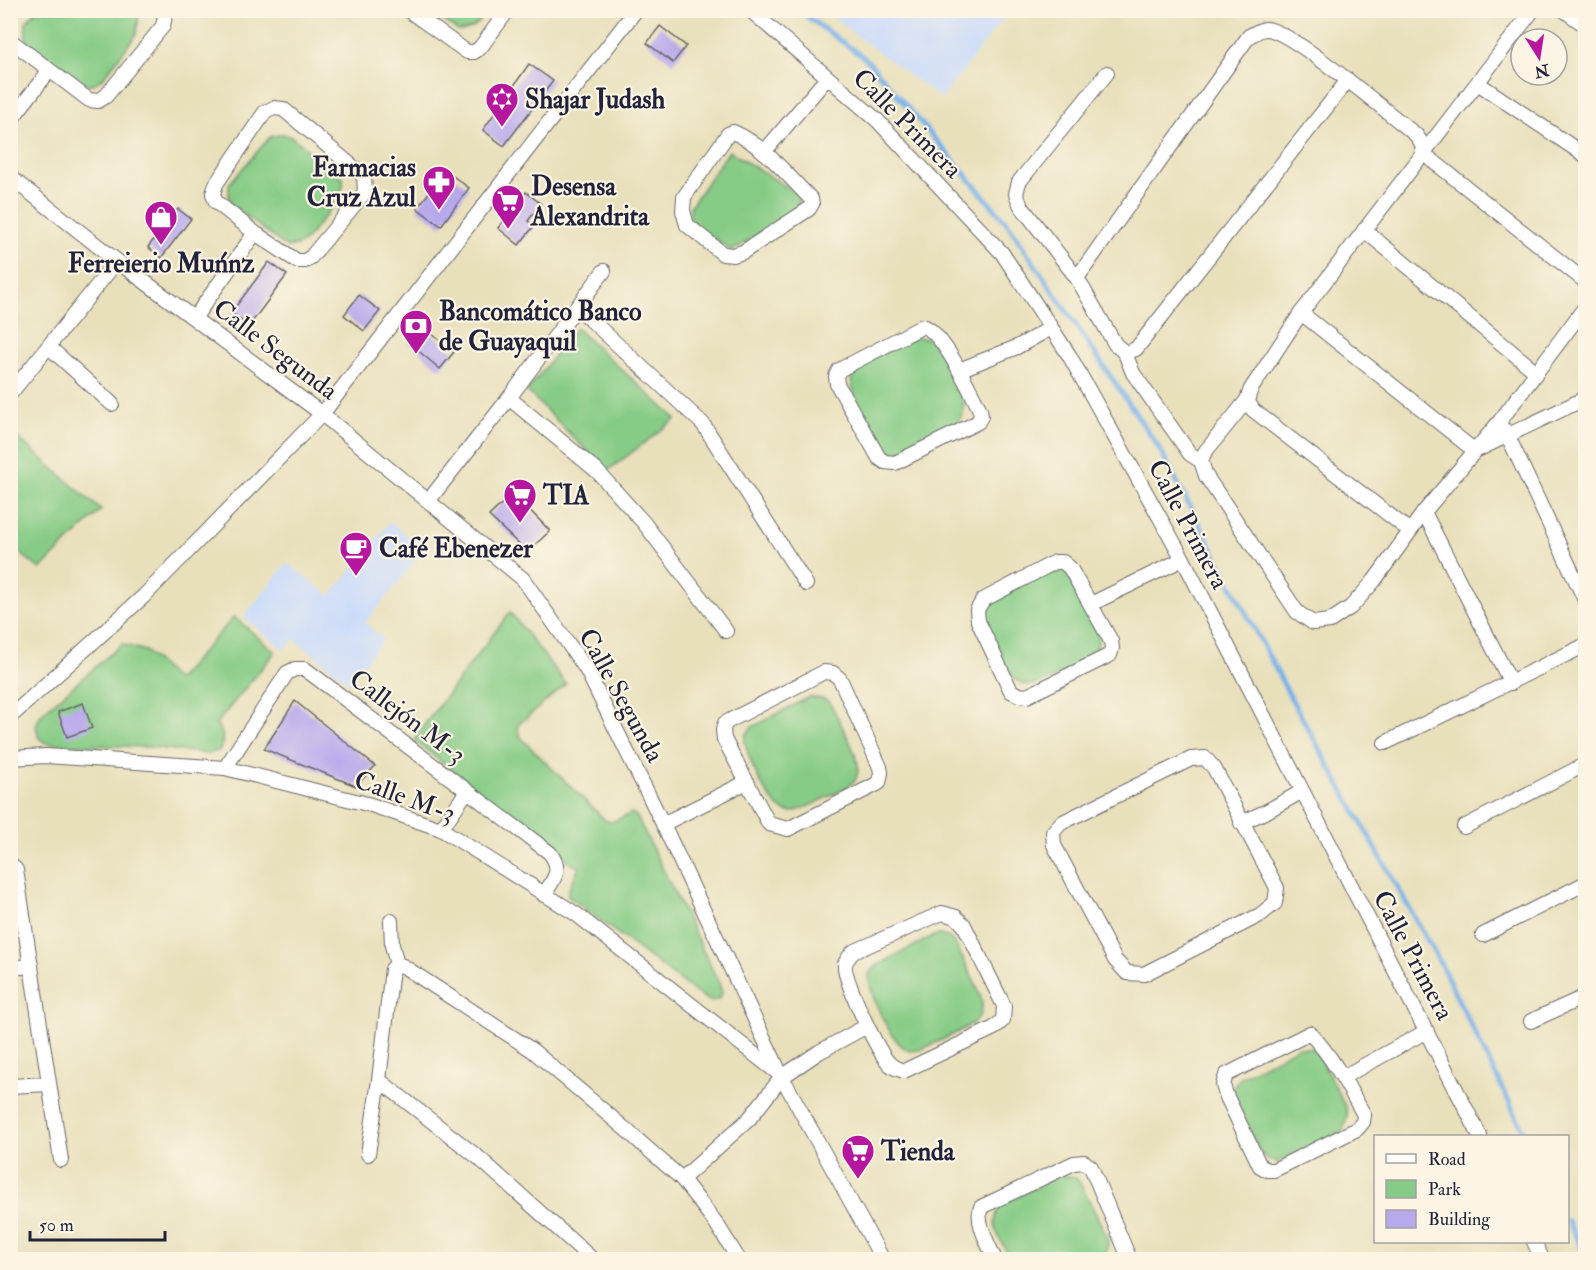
<svg xmlns="http://www.w3.org/2000/svg" width="1596" height="1270" font-family="'IM FELL Double Pica',serif">
<style>
.built{fill:#cbdcf9}
.green{fill:#87cc86;stroke:#547760;stroke-width:1.5}
.lines{fill:none;stroke-linecap:round;stroke-linejoin:round}
.stream{stroke:#78b0e8;stroke-width:5}
.building{fill:#b8a8ec}
.street-casing{stroke:#676468;stroke-width:16}
.street{stroke:#fff;stroke-width:14}
.labels{text-anchor:middle;stroke-width:4.5;stroke-linejoin:round;paint-order:stroke}
.poi-label{font-size:26px;font-weight:bold;fill:#22223b;stroke:#fcf5e5;text-anchor:start}
.street-label{font-size:26px;fill:#22223b;stroke:#fcf5e5}
</style>
<rect width="100%" height="100%" fill="#fcf5e5"/>
<filter id="ink" filterUnits="userSpaceOnUse"><feTurbulence type="fractalNoise" baseFrequency=".0167" numOctaves="2"/><feDisplacementMap in="SourceGraphic" scale="12" xChannelSelector="R" yChannelSelector="G"/><feConvolveMatrix kernelMatrix="1 2 1 2 8 2 1 2 1" color-interpolation-filters="sRGB"/></filter>
<filter id="wash" filterUnits="userSpaceOnUse"><feTurbulence type="fractalNoise" baseFrequency=".008" numOctaves="4" result="noise"/><feDisplacementMap in="SourceGraphic" scale="24" xChannelSelector="R" yChannelSelector="G"/><feGaussianBlur stdDeviation="1.35" result="paint"/><feColorMatrix in="noise" values="0 0 0 0 0 0 0 0 0 0 0 0 0 0 0 0 0 1.4 0 .05"/><feComposite in="paint" operator="in"/></filter>
<g filter="url(#wash)">
<rect width="100%" height="100%" fill="#e8e0bb"/>
<g class="built">
<polygon points="824,11 1009,11 941,99"/>
<polygon points="390,522 425,550 365,623 384,639 349,683 294,639 284,650 243,617 287,563 330,596"/>
</g>
<g class="green">
<polygon points="36,11 134,11 139,16 136,35 103,78 94,84 83,85 28,44 26,35 26,22"/>
<path d="M432 11H431H488C478 24 475 29 458 31Z"/>
<polygon points="283,134 292,137 343,178 343,186 340,197 306,240 297,246 286,247 232,205 229,197 229,184 270,137"/>
<polygon points="729,151 795,192 799,200 799,208 732,251 699,228 690,219 690,207"/>
<polygon points="576,328 676,419 607,471 527,391"/>
<path d="M915 337 930 339 936 344 963 398C965 410 963 419 953 426 940 433 908 454 894 452 888 452 882 447 879 443 871 433 847 387 852 375 858 362 901 345 915 337Z"/>
<polygon points="11,432 101,510 40,569 11,546"/>
<path d="M1049 570 1064 572 1070 577 1098 632C1099 644 1097 652 1088 659 1074 666 1042 687 1028 685 1022 685 1016 680 1012 676 1006 668 985 626 985 617 984 610 988 606 993 601Z"/>
<polygon points="510,612 566,684 518,725 519,734 524,741 606,821 612,822 632,813 637,817 719,983 722,993 719,999 710,1001 698,994 568,896 568,891 579,867 572,864 416,742 416,736"/>
<path d="M234 617 275 652 216 724C224 733 224 739 220 750L208 754 150 747 48 744 39 738 36 726 41 714 122 644 145 651 177 680Z"/>
<path d="M809 697 824 699 830 703C837 717 858 753 858 766 858 770 857 777 855 780 849 788 798 813 789 812 770 811 743 752 745 736L752 727Z"/>
<path d="M940 935 948 937 954 942C961 956 982 991 982 1005 982 1009 981 1015 978 1018 973 1026 922 1051 912 1051 893 1050 867 991 869 974L876 966 933 936Z"/>
<polygon points="1298,1047 1313,1049 1318,1054 1346,1108 1347,1117 1343,1131 1276,1163 1267,1159 1260,1152 1233,1094 1234,1086 1241,1077"/>
<path d="M1059 1175 1074 1177 1079 1181 1107 1236 1108 1244 1104 1259H1011C1001 1241 986 1224 1002 1205Z"/>
</g>
<g class="lines">
<g class="stream">
<polyline points="798,10 866,59 1007,223 1159,448 1292,700 1438,959 1526,1136"/>
<polyline points="1568,1221 1586,1256"/>
</g>
</g>
<g id="blocks">
<g class="building">
<polygon points="660,26 686,46 673,63 647,43"/>
<polygon points="529,64 553,81 504,146 483,130"/>
<polygon points="446,171 469,188 441,226 417,208"/>
<polygon points="526,192 541,204 528,221 534,226 519,245 498,228"/>
<polygon points="178,209 191,219 161,258 148,247"/>
<polygon points="269,262 287,275 249,326 231,313"/>
<polygon points="359,295 380,311 364,331 344,315"/>
<polygon points="422,326 454,352 440,369 409,343"/>
<polygon points="513,493 550,531 527,552 489,516"/>
<polygon points="295,701 375,766 356,786 264,749"/>
<polygon points="83,703 92,728 67,737 58,712"/>
</g>
</g>
</g>
<g filter="url(#ink)">
<use href="#blocks" fill-opacity="0" stroke="#676468" stroke-width="1.5"/>
<g class="lines">
<g class="street-casing">
<g id="street">
<polyline points="408,10 467,52 474,52 480,48 508,10"/>
<polyline points="750,10 878,121 1002,253 1069,355 1183,559 1480,1136"/>
<polyline points="1533,10 1301,313 1251,389 1247,400 1205,452 1201,461 1206,476 1297,612 1313,623 1330,621 1351,607 1374,581 1424,512 1500,421 1586,306"/>
<polyline points="1564,10 1586,26"/>
<polyline points="10,40 89,100 98,101 106,96 163,26 165,16 161,10"/>
<polyline points="1107,73 1019,182 1016,194 1021,206 1077,278 1115,344 1125,353 1133,373 1190,454 1201,461"/>
<polyline points="1479,84 1586,156"/>
<polygon points="274,108 283,109 364,176 365,192 311,257 305,261 297,261 255,233 216,202 213,194 216,184 265,112"/>
<polyline points="10,121 49,71"/>
<path d="M733 132C764 145 787 175 811 199L812 204 809 209 743 252 733 255 723 254 687 225 683 211 684 197 728 134Z"/>
<polyline points="764,152 827,78"/>
<polyline points="10,177 117,261 322,414 523,579 586,669 663,824 782,1077 883,1260"/>
<polyline points="1364,230 1535,371"/>
<path d="M1077 278 1249 36C1254 34 1260 29 1266 29 1290 29 1392 116 1416 135L1421 142 1424 154 1586 282"/>
<polyline points="578,308 703,424 806,584"/>
<polyline points="1301,313 1475,451 1586,398"/>
<polyline points="195,317 255,233"/>
<path d="M923 326C942 331 970 390 980 410L981 416 978 422 895 463 885 462 879 458 837 384 836 376 839 370Z"/>
<polyline points="49,347 112,404"/>
<polyline points="1125,353 1136,349 1348,80"/>
<polyline points="959,370 1017,347 1051,328"/>
<polyline points="10,394 117,261"/>
<polyline points="509,398 597,471 644,523 726,631"/>
<polyline points="1247,400 1253,410 1410,531"/>
<polyline points="1505,430 1586,602"/>
<polyline points="429,500 509,398 604,271"/>
<polyline points="1424,512 1511,683"/>
<polygon points="1055,562 1063,562 1070,568 1111,641 1112,648 1110,655 1027,696 1019,695 1011,691 978,621 977,610 983,600"/>
<polyline points="1091,604 1183,559"/>
<polygon points="824,672 833,673 840,679 880,767 881,773 879,783 788,829 769,824 724,739 723,730 725,723"/>
<polyline points="10,717 144,596 322,414 636,10"/>
<polyline points="1385,743 1586,645"/>
<polyline points="10,758 46,756 225,768 371,805 441,829 576,914 778,1073"/>
<polygon points="1205,758 1214,768 1277,888 1275,903 1260,915 1144,974 1127,973 1115,960 1054,845 1053,832 1061,823 1191,759"/>
<path d="M225 768 287 673 295 669H305L550 853C563 871 554 878 544 895"/>
<polyline points="1241,823 1267,811 1301,792"/>
<polyline points="663,824 747,782"/>
<polyline points="1464,827 1586,764"/>
<polyline points="441,829 467,791"/>
<polyline points="10,864 16,870 61,1160"/>
<path d="M942 913 956 917 964 925 1004 1006 1003 1020 994 1028 904 1071C898 1069 892 1068 888 1062 878 1052 842 977 845 964 846 960 850 956 853 952Z"/>
<polyline points="391,921 392,945 397,965"/>
<polyline points="1483,935 1586,883"/>
<polyline points="397,965 403,966 532,1050 624,1128 682,1179 716,1223 739,1260"/>
<polyline points="10,968 31,966"/>
<polyline points="1531,1021 1586,996"/>
<path d="M1310 1033C1333 1058 1348 1086 1364 1115L1363 1122 1357 1129 1274 1170H1267L1260 1166 1226 1095 1223 1085 1226 1075Z"/>
<polyline points="1343,1077 1427,1031"/>
<polyline points="379,1080 479,1158 593,1260"/>
<polyline points="10,1086 49,1084"/>
<polyline points="368,1154 379,1080 392,969 397,965"/>
<polyline points="682,1179 749,1119 782,1077 819,1052 867,1026"/>
<polyline points="1534,1242 1543,1260"/>
<path d="M995 1260C989 1245 975 1222 981 1207L1074 1163 1084 1162 1091 1167 1130 1260"/>
</g>
</g>
<use href="#street" class="street"/>
</g>
</g>
<defs>
<g id="synagogue-pin" transform="scale(1.725)"><path d="M0 17L-7.5 6A9.5 9.5 0 1 1 7.5 6Z" fill="#b5179e" stroke="#fcf5e5"/><path d="M0-6.5L5.6 3.2H-5.6ZM0 6.5L5.6-3.2H-5.6Z" fill="#fff"/></g>
<g id="pharmacy-pin" transform="scale(1.725)"><path d="M0 17L-7.5 6A9.5 9.5 0 1 1 7.5 6Z" fill="#b5179e" stroke="#fcf5e5"/><path d="M-2-6h4v4h4v4h-4v4h-4v-4h-4v-4h4Z" fill="#fff"/></g>
<g id="supermarket-pin" transform="scale(1.725)"><path d="M0 17L-7.5 6A9.5 9.5 0 1 1 7.5 6Z" fill="#b5179e" stroke="#fcf5e5"/><path d="M-6-5.5h2.5l.6 2H6L4.5 2H-2.5L-4.4-4H-6ZM-1.5 3.2a1.3 1.3 0 1 0 .1 0ZM3 3.2a1.3 1.3 0 1 0 .1 0Z" fill="#fff"/></g>
<g id="shop-pin" transform="scale(1.725)"><path d="M0 17L-7.5 6A9.5 9.5 0 1 1 7.5 6Z" fill="#b5179e" stroke="#fcf5e5"/><path d="M-5-2.5h2.3a2.7 3.5 0 0 1 5.4 0H5L5.5 6h-11ZM-1.5-2.5h3a1.5 2.3 0 0 0-3 0Z" fill="#fff"/></g>
<g id="bank-pin" transform="scale(1.725)"><path d="M0 17L-7.5 6A9.5 9.5 0 1 1 7.5 6Z" fill="#b5179e" stroke="#fcf5e5"/><path d="M-6-4H6V4H-6ZM0-2.3a2.3 2.3 0 1 0 0 4.6a2.3 2.3 0 1 0 0-4.6Z" fill="#fff"/></g>
<g id="cafe-pin" transform="scale(1.725)"><path d="M0 17L-7.5 6A9.5 9.5 0 1 1 7.5 6Z" fill="#b5179e" stroke="#fcf5e5"/><path d="M-5.5-4.5H6V0H3Q3 3.5 0 3.5H-2.5Q-5.5 3.5-5.5 0ZM3-3.2v2h1.7v-2ZM-6 4.5H4V6H-6Z" fill="#fff"/></g>
</defs>
<g fill-rule="evenodd">
<use href="#synagogue-pin" x="502" y="99"/>
<use href="#pharmacy-pin" x="439" y="182"/>
<use href="#supermarket-pin" x="508" y="201"/>
<use href="#shop-pin" x="161" y="217"/>
<use href="#bank-pin" x="416" y="326"/>
<use href="#supermarket-pin" x="520" y="495"/>
<use href="#cafe-pin" x="356" y="548"/>
<use href="#supermarket-pin" x="858" y="1151"/>
</g>
<g class="labels">
<g class="poi-label">
<text x="525" y="108">Shajar Judash</text>
<text x="416" y="176" text-anchor="end">Farmacias<tspan x="416" dy="30">Cruz Azul</tspan></text>
<text x="531" y="195">Desensa<tspan x="531" dy="30">Alexandrita</tspan></text>
<text x="161" y="272" text-anchor="middle">Ferreierio Muńnz</text>
<text x="439" y="320">Bancomático Banco<tspan x="439" dy="30">de Guayaquil</tspan></text>
<text x="543" y="504">TIA</text>
<text x="379" y="557">Café Ebenezer</text>
<text x="881" y="1160">Tienda</text>
</g>
<g class="street-label">
<text transform="translate(908 123) rotate(45)" y="9">Calle Primera</text>
<text transform="translate(276 349) rotate(37)" y="9">Calle Segunda</text>
<text transform="translate(1189 524) rotate(62)" y="9">Calle Primera</text>
<text transform="translate(622 695) rotate(61)" y="9">Calle Segunda</text>
<text transform="translate(408 716) rotate(37)" y="9">Callejón M-3</text>
<text transform="translate(405 796) rotate(20)" y="9">Calle M-3</text>
<text transform="translate(1414 955) rotate(62)" y="9">Calle Primera</text>
</g>
</g>
<rect width="1596" height="1270" fill="none" stroke="#fcf5e5" stroke-width="36"/>
<rect x="1374" y="1135" width="195" height="108" fill="#fcf5e5" stroke="#a5a1a1" stroke-width="1.5"/>
<rect x="1386" y="1154" width="30" height="9" fill="#ffffff" stroke="#a5a1a1" stroke-width="1.5"/>
<text x="1428" y="1165" font-size="18" fill="#22223b">Road</text>
<rect x="1386" y="1180" width="30" height="18" fill="#87cc86" stroke="#a5a1a1" stroke-width="1.5"/>
<text x="1428" y="1195" font-size="18" fill="#22223b">Park</text>
<rect x="1386" y="1210" width="30" height="18" fill="#b8a8ec" stroke="#a5a1a1" stroke-width="1.5"/>
<text x="1428" y="1225" font-size="18" fill="#22223b">Building</text>
<g transform="translate(1539 57) rotate(168)"><circle r="28" fill="#fcf5e5" stroke="#a5a1a1" stroke-width="1.5"/>
<path d="M0-4.5L10 22L0 15L-10 22Z" fill="#b5179e"/>
<text y="-9" font-size="16" font-weight="bold" text-anchor="middle" fill="#22223b">N</text>
</g>
<path d="M30 1231v9h135v-9" fill="none" stroke="#22223b" stroke-width="3"/>
<text x="39" y="1231" font-size="18" fill="#22223b" stroke="#fcf5e5" stroke-width="4.5" paint-order="stroke">50 m</text>
</svg>
